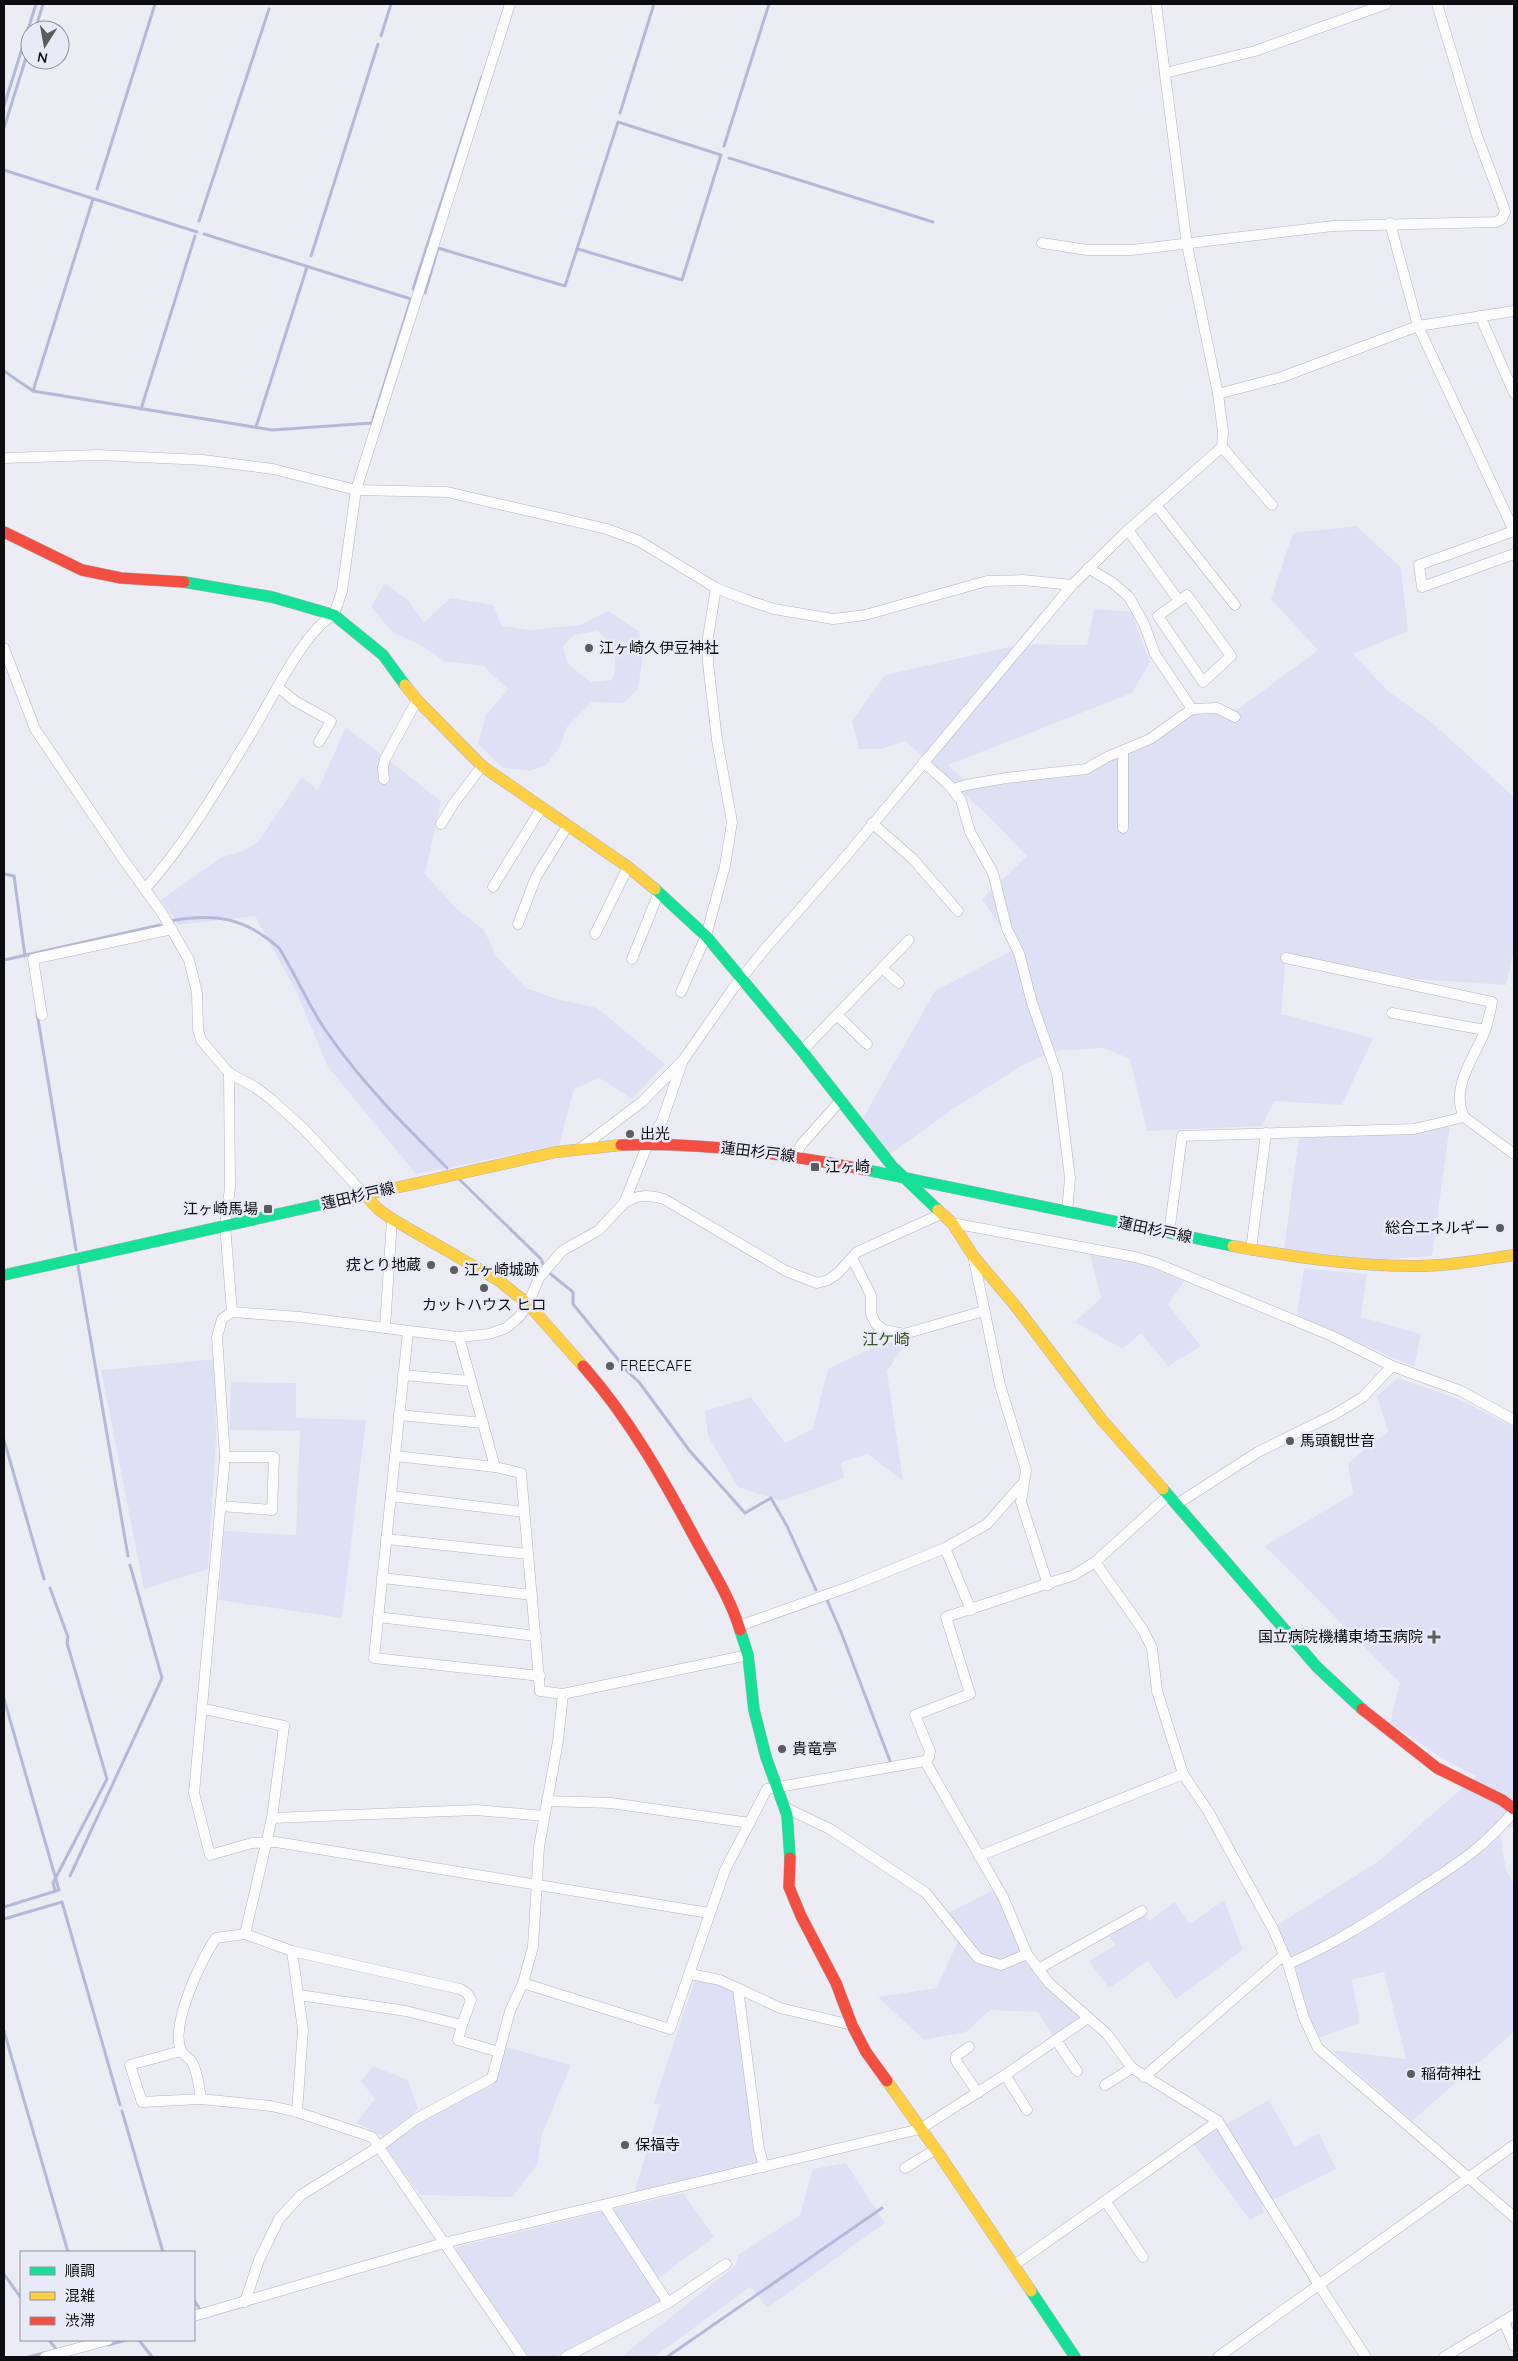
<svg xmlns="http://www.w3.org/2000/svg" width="1518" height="2361" font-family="Quicksand,'Noto Sans JP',sans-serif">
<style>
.green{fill:#dfe0f5;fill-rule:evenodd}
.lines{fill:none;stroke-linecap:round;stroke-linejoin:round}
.stream{stroke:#b6b8d9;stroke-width:3}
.street-casing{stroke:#b3b3b9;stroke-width:11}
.fast-casing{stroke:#b3b3b9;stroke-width:12}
.slow-casing{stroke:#b3b3b9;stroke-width:12}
.jam-casing{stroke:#b3b3b9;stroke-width:12}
.street{stroke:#fcfcfd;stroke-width:10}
.fast{stroke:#16e098;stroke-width:11}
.slow{stroke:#ffcf43;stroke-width:11}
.jam{stroke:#f24e42;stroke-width:11}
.poi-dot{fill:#5b5b60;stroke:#e9eaf7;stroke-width:2}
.labels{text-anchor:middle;stroke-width:5;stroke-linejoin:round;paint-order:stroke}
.poi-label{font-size:15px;fill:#0d0d11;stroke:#e9eaf7;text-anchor:start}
.street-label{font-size:15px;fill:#0d0d11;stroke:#e9eaf7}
.neighbourhood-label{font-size:16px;fill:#325311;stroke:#e9eaf7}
</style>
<rect width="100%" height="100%" fill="#ecedf4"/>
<g class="green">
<polygon points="1357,526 1401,568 1408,631 1353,654 1389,692 1431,722 1514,797 1514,950 1506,985 1416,979 1286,954 1281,1014 1373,1038 1342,1105 1274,1101 1262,1126 1147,1131 1130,1059 1104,1048 1054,1051 1021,1066 950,1111 888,1156 863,1118 935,991 1015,949 982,899 1027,856 985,813 905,741 882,749 859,749 852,721 885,675 1023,644 1087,645 1094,609 1131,612 1150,662 1132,693 948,765 974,789 1129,753 1194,709 1234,712 1318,650 1271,599 1293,533"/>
<path d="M385 583 408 600 424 623 450 598 493 605 502 626 531 630 580 625 608 611 639 631 643 655 638 689 623 703 592 702 567 727 560 747 546 765 530 771 503 768 478 744 486 715 508 689 483 666 444 661 423 646 392 632 371 607ZM597 631 616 648 614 674 611 680 591 682 568 664 563 646 574 635Z"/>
<polygon points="346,727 441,801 425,874 456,908 484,930 496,956 526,988 557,999 597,1008 665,1064 632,1099 599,1078 574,1089 559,1145 416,1174 328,1067 296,991 255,916 179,925 161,900 222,857 243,851 258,842 302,777 318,790"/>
<polygon points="1450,1124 1432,1256 1377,1260 1284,1249 1299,1137 1425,1132"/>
<polygon points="1090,1255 1135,1261 1184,1281 1168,1305 1201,1346 1168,1366 1141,1333 1123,1349 1075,1322 1101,1298"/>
<polygon points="1304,1268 1367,1274 1361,1317 1421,1334 1414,1367 1297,1315"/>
<polygon points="915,1336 900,1351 887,1371 903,1481 868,1454 841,1462 844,1478 781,1501 738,1487 708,1436 705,1411 751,1397 785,1443 813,1429 828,1369 876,1346"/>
<polygon points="215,1359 216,1438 208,1569 144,1589 101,1370"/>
<polygon points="1398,1378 1458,1399 1514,1427 1514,1827 1499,1827 1506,1870 1514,1884 1514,2032 1412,2121 1331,2050 1406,2059 1384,1972 1352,1980 1360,2023 1316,2039 1277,1925 1379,1861 1476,1776 1442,1758 1390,1723 1400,1683 1265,1546 1353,1494 1348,1463 1388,1432 1377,1396"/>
<polygon points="231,1382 296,1383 296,1418 366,1420 342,1618 219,1600 224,1531 296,1535 300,1431 230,1430"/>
<polygon points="995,1889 1022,1951 1045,1986 1082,2018 1054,2038 1038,2012 990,2010 966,2032 924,2040 878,1997 936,1988 959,1940 950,1912"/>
<polygon points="1224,1900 1243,1950 1176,1999 1148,1961 1109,1988 1089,1961 1116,1945 1106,1933 1141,1912 1149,1921 1175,1902 1190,1924"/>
<polygon points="695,1979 736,1990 758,2165 633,2197 660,2105 654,2103"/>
<polygon points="506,2047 571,2065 542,2134 537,2165 512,2197 420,2195 386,2148 439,2110 494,2084"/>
<polygon points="373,2066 408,2080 418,2109 383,2136 356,2123 375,2099 361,2081"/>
<polygon points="1269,2100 1295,2147 1319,2133 1336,2169 1261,2206 1264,2212 1250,2220 1193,2143"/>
<polygon points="846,2163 885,2223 767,2308 750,2287 654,2357 621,2357 736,2265 738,2255 800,2215 813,2169"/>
<polygon points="683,2193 714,2237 657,2279 612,2212 613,2209"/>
<polygon points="601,2212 605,2213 661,2298 660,2303 555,2357 525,2357 456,2251 456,2247"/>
</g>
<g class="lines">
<g class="stream">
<polyline points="35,30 43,4"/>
<polyline points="381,36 391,4"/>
<polyline points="4,106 36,4"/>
<polyline points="620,113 654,4"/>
<polyline points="4,128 30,45"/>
<polyline points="724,146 769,4"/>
<polyline points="729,158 933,222"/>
<polyline points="4,170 197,232"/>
<polyline points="97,189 155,4"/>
<polyline points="199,221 269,9"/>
<polyline points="311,256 378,44"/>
<polyline points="413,289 482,77"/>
<polyline points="425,293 438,248 565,286 618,122 721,155 682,280 578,249"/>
<polyline points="4,371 33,391 272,430 372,423 411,299 204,234"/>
<polyline points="33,391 93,199"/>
<polyline points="141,409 195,236"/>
<polyline points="256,427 307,267"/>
<polyline points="4,874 14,876 25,956"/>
<path d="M170 921C215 913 244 917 279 948 296 975 308 1005 326 1031 361 1082 404 1125 447 1168"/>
<polyline points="4,960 160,925"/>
<polyline points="37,1013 76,1250"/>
<polyline points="460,1180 541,1259 543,1264"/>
<polyline points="78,1266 128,1556"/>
<polyline points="547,1271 573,1292 573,1304 629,1373 639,1382 689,1450 745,1513 771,1498 787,1526 816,1590"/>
<polyline points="4,1440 44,1579"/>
<polyline points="50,1588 68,1637 67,1643 107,1779 53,1883 55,1890"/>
<polyline points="827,1600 841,1632 890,1761"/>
<polyline points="4,1699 59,1890 4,1907"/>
<polyline points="70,1876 162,1678 130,1565"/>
<polyline points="4,1919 62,1902 120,2105"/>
<polyline points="4,2031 68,2252"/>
<polyline points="122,2111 163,2252"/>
<polyline points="4,2274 21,2298"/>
<polyline points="194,2300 199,2308"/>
<polyline points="49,2340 56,2349"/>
<polyline points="139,2340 152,2357"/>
<polyline points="108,2345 127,2340"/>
<polyline points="28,2357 44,2353"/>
<polyline points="667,2357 882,2208"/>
</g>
<g class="street-casing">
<g id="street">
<polyline points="1165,73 1255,51 1386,4"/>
<polyline points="1390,223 1418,326 1514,531"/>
<polyline points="1042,243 1087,250 1132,250 1333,226 1496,222 1502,219 1505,212 1503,205 1476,133 1437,4"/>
<polyline points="1480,316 1514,393"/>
<polyline points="1218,394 1282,377 1418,326 1514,311"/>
<polyline points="1222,447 1272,505"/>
<polyline points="4,458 98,455 203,460 273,469 356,490 447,492 607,529 639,541 716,588 744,599 774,609 833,619 865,615 987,581 1023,580 1072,585"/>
<polyline points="1156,505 1235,605"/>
<polyline points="1128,530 1179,601 1187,595 1231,656 1203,682 1158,616 1179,601"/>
<polyline points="1514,531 1419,565 1422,587 1514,554"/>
<polyline points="1088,568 1113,583 1129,597 1144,624 1155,654 1192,709 1217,708 1235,717"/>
<polyline points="4,648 35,729 123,859 162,913 189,960 197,993 198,1029 201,1040 229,1073 255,1087 271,1099 304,1129 364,1194"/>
<polyline points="278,687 295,701 331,721 319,742"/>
<polyline points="923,762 947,783 961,800 970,832 993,873 1007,929 1019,953 1032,1003 1057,1074 1070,1178 1067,1212"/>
<polyline points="384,779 383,767 385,759 417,700"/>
<polyline points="953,789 966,785 1006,778 1086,769 1107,757 1150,739 1192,709"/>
<polyline points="872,823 913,859 958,911"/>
<polyline points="441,824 454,803 482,766"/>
<polyline points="1123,828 1123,751"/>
<polyline points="493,887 542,807"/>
<path d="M145 889C187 842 219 786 252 732 270 702 305 629 334 615L342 591 356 490 510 4"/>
<polyline points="518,924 536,877 568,825"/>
<polyline points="595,934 628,867"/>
<path d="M1286 958 1492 1002C1490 1013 1488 1023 1484 1033 1474 1058 1450 1088 1464 1117L1514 1154"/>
<polyline points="632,959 659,892"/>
<polyline points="882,968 899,983"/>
<polyline points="681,992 706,936 725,866 732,822 717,740 708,663 708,637 716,588"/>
<polyline points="1392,1013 1485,1030"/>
<polyline points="42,1015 33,959 172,929"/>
<polyline points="837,1015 867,1044"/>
<polyline points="802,1051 909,940"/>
<polyline points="229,1073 230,1188 225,1225 232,1312"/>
<polyline points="581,1148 643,1101 684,1059 732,990 765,949 842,861 1072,585 1128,530 1222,447 1223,432 1218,394 1187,245 1156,4"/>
<polyline points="795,1156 801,1145 841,1100"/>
<path d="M624 1203C639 1194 648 1195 664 1199L786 1271 817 1283 828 1280 838 1273 857 1252 941 1214"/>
<polyline points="392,1219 385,1328 459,1337 489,1334 506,1328 519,1317 528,1304 539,1278 562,1251 599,1230 624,1203 647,1146 662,1121 682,1063"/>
<polyline points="952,1223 1135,1257 1156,1263 1332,1336 1392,1366 1461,1391 1514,1420"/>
<polyline points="1169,1233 1182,1136 1414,1129 1464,1117"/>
<polyline points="1251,1250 1266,1133"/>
<polyline points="852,1258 871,1295 871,1314 876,1324 884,1330 904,1334 984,1311"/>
<polyline points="974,1260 1000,1385 1026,1470 1021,1502 1048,1585"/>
<polyline points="385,1328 300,1317 232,1312 222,1319 217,1337 225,1457 194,1793 210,1855 252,1843 276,1842 709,1913"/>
<polyline points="408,1332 374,1658 540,1676"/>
<polyline points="459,1337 495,1467"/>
<polyline points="403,1375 471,1381"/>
<polyline points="399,1415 483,1423"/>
<polyline points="395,1456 495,1467 521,1473 540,1691 563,1694 748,1655"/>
<polyline points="391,1496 524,1512"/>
<polyline points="1177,1504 1258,1452 1335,1414 1363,1397 1392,1366"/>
<polyline points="221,1506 272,1510 274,1457 225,1457"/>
<polyline points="386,1539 528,1554"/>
<polyline points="945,1548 971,1610"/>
<polyline points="1095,1562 1143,1630 1152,1648 1157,1691 1183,1774 1208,1811 1273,1929 1288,1964 1304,2018 1318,2048 1514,2217"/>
<polyline points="382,1578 532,1595"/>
<polyline points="378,1617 536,1636"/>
<polyline points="739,1626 854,1585 945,1548 987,1524 1023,1483"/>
<polyline points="925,1761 1003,1897 1027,1954 1049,1983 1107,2034 1132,2068 1218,2121 1319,2285 1366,2357"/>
<polyline points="547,1801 611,1803 750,1823"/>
<polyline points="784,1807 830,1829 926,1893 978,1958 1001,1965 1027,1954"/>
<polyline points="272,1818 476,1810 544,1816"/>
<polyline points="979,1856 1183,1774"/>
<polyline points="245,1934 292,1951 303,2030 297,2112"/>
<polyline points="292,1951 460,1989 467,1993 471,2000 462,2025"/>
<path d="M1288 1964C1333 1945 1373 1919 1414 1892 1454 1866 1484 1848 1514 1811"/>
<polyline points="1038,1969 1142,1911"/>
<polyline points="690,1974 720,1980 780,2008 852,2025"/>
<polyline points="523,1983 670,2029 725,1870 767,1789 925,1761 929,1757 930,1751 915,1715 970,1694 946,1617 1074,1575 1095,1562 1169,1495"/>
<polyline points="738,1989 759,2149 764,2167"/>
<polyline points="299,1995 406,2011 462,2025 458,2040 499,2052"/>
<polyline points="1056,2040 1077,2071"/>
<polyline points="969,2047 956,2056 956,2061 978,2093"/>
<polyline points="181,2051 130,2065 142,2102 201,2099 271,2106 297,2112 372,2137 522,2357"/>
<polyline points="1005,2075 1027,2110"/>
<polyline points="1144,2077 1284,1955"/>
<polyline points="1105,2085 1132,2068"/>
<path d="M201 2099C199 2087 198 2073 192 2062 189 2058 183 2055 181 2050 170 2026 201 1959 216 1938L245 1934 272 1818 284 1726 204 1709"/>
<polyline points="905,2168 936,2149"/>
<polyline points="1106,2202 1143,2257"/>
<polyline points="604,2205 668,2303"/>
<polyline points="1013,2266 1218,2121"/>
<polyline points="245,2302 259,2260 279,2219 301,2195 380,2146 416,2119 492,2078 510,2011 523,1983 533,1947 539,1847 558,1741 563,1694"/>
<polyline points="194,2316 444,2243 920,2129 1005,2075 1088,2018"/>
<polyline points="1504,2321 1514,2346"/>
<polyline points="45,2357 108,2340"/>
<polyline points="566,2357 668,2303 726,2264"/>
<polyline points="1218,2357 1514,2145"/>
<polyline points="1444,2357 1514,2315"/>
</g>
</g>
<g class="fast-casing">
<g id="fast">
<polyline points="184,582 272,597 334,615 383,655 405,685"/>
<polyline points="655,889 706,936 802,1051 892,1166 938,1210"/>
<polyline points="867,1170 1233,1246"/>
<polyline points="4,1275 373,1193"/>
<polyline points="1163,1489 1317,1667 1362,1709"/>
<polyline points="740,1630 748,1655 754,1710 766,1757 787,1815 790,1858"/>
<polyline points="1031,2291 1075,2357"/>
</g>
</g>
<g class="slow-casing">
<g id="slow">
<polyline points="405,685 417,700 482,766 628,867 655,889"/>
<polyline points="373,1193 556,1152 621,1145"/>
<polyline points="364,1194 378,1209 392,1219 498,1280 528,1304 583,1366"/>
<polyline points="938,1210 952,1223 974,1257 1014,1304 1102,1420 1163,1489"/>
<path d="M1233 1246C1293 1257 1353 1266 1415 1266 1448 1266 1481 1260 1514 1255"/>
<polyline points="887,2081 941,2157 1031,2291"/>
</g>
</g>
<g class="jam-casing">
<g id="jam">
<polyline points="4,532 82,570 121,578 184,582"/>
<path d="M621 1145C705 1142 785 1154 867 1170"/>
<path d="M583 1366C630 1419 665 1482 698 1544 713 1571 731 1600 740 1630"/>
<polyline points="1362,1709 1437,1768 1502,1800 1514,1809"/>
<polyline points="790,1858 789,1887 801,1916 836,1983 852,2025 866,2052 887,2081"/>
</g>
</g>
<use href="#street" class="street"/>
<use href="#fast" class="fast"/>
<use href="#slow" class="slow"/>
<use href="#jam" class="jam"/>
</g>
<g class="poi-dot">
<circle cx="589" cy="648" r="5"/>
<circle cx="630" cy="1134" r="5"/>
<rect x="810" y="1162" width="10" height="10" rx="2.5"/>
<rect x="263" y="1204" width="10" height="10" rx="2.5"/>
<circle cx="1500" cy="1228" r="5"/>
<circle cx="431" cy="1265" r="5"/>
<circle cx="454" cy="1270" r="5"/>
<circle cx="484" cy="1288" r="5"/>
<circle cx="610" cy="1366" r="5"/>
<circle cx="1290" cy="1441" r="5"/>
<path d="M1431.5 1629.5h5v5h5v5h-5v5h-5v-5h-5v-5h5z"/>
<circle cx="782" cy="1749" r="5"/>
<circle cx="1411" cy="2074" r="5"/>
<circle cx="625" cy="2145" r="5"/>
</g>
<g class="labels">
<g class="poi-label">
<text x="599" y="653">江ヶ崎久伊豆神社</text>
<text x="640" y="1139">出光</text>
<text x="825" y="1172">江ヶ崎</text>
<text x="258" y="1214" text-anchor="end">江ヶ崎馬場</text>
<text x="1490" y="1233" text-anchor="end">総合エネルギー</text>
<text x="421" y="1270" text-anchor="end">疣とり地蔵</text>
<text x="464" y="1275">江ヶ崎城跡</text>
<text x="484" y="1310" text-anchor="middle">カットハウス ヒロ</text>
<text x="620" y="1371">FREECAFE</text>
<text x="1300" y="1446">馬頭観世音</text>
<text x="1423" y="1642" text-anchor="end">国立病院機構東埼玉病院</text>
<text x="792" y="1754">貴竜亭</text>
<text x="1421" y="2079">稲荷神社</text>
<text x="635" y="2150">保福寺</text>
</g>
<g class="street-label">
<text transform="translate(758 1152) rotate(7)" y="5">蓮田杉戸線</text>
<text transform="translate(358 1196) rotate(-13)" y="5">蓮田杉戸線</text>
<text transform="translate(1155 1230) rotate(12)" y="5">蓮田杉戸線</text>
</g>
<g class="neighbourhood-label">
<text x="886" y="1345">江ケ崎</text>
</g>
</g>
<rect width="1518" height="2361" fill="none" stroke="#0d0d11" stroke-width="10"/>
<rect x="20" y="2251" width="175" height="90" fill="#e9eaf7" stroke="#91929b"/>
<rect x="30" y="2267" width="25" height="8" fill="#16e098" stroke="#91929b"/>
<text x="65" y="2276" font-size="15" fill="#0d0d11">順調</text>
<rect x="30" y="2292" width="25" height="8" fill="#ffcf43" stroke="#91929b"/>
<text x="65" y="2301" font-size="15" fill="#0d0d11">混雑</text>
<rect x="30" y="2317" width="25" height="8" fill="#f24e42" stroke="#91929b"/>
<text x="65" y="2326" font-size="15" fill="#0d0d11">渋滞</text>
<g transform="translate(45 45) rotate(191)"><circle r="24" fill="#e9eaf7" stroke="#91929b"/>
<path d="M0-4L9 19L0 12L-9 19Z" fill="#5b5b60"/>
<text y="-8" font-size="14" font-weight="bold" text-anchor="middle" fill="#0d0d11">N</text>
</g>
</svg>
